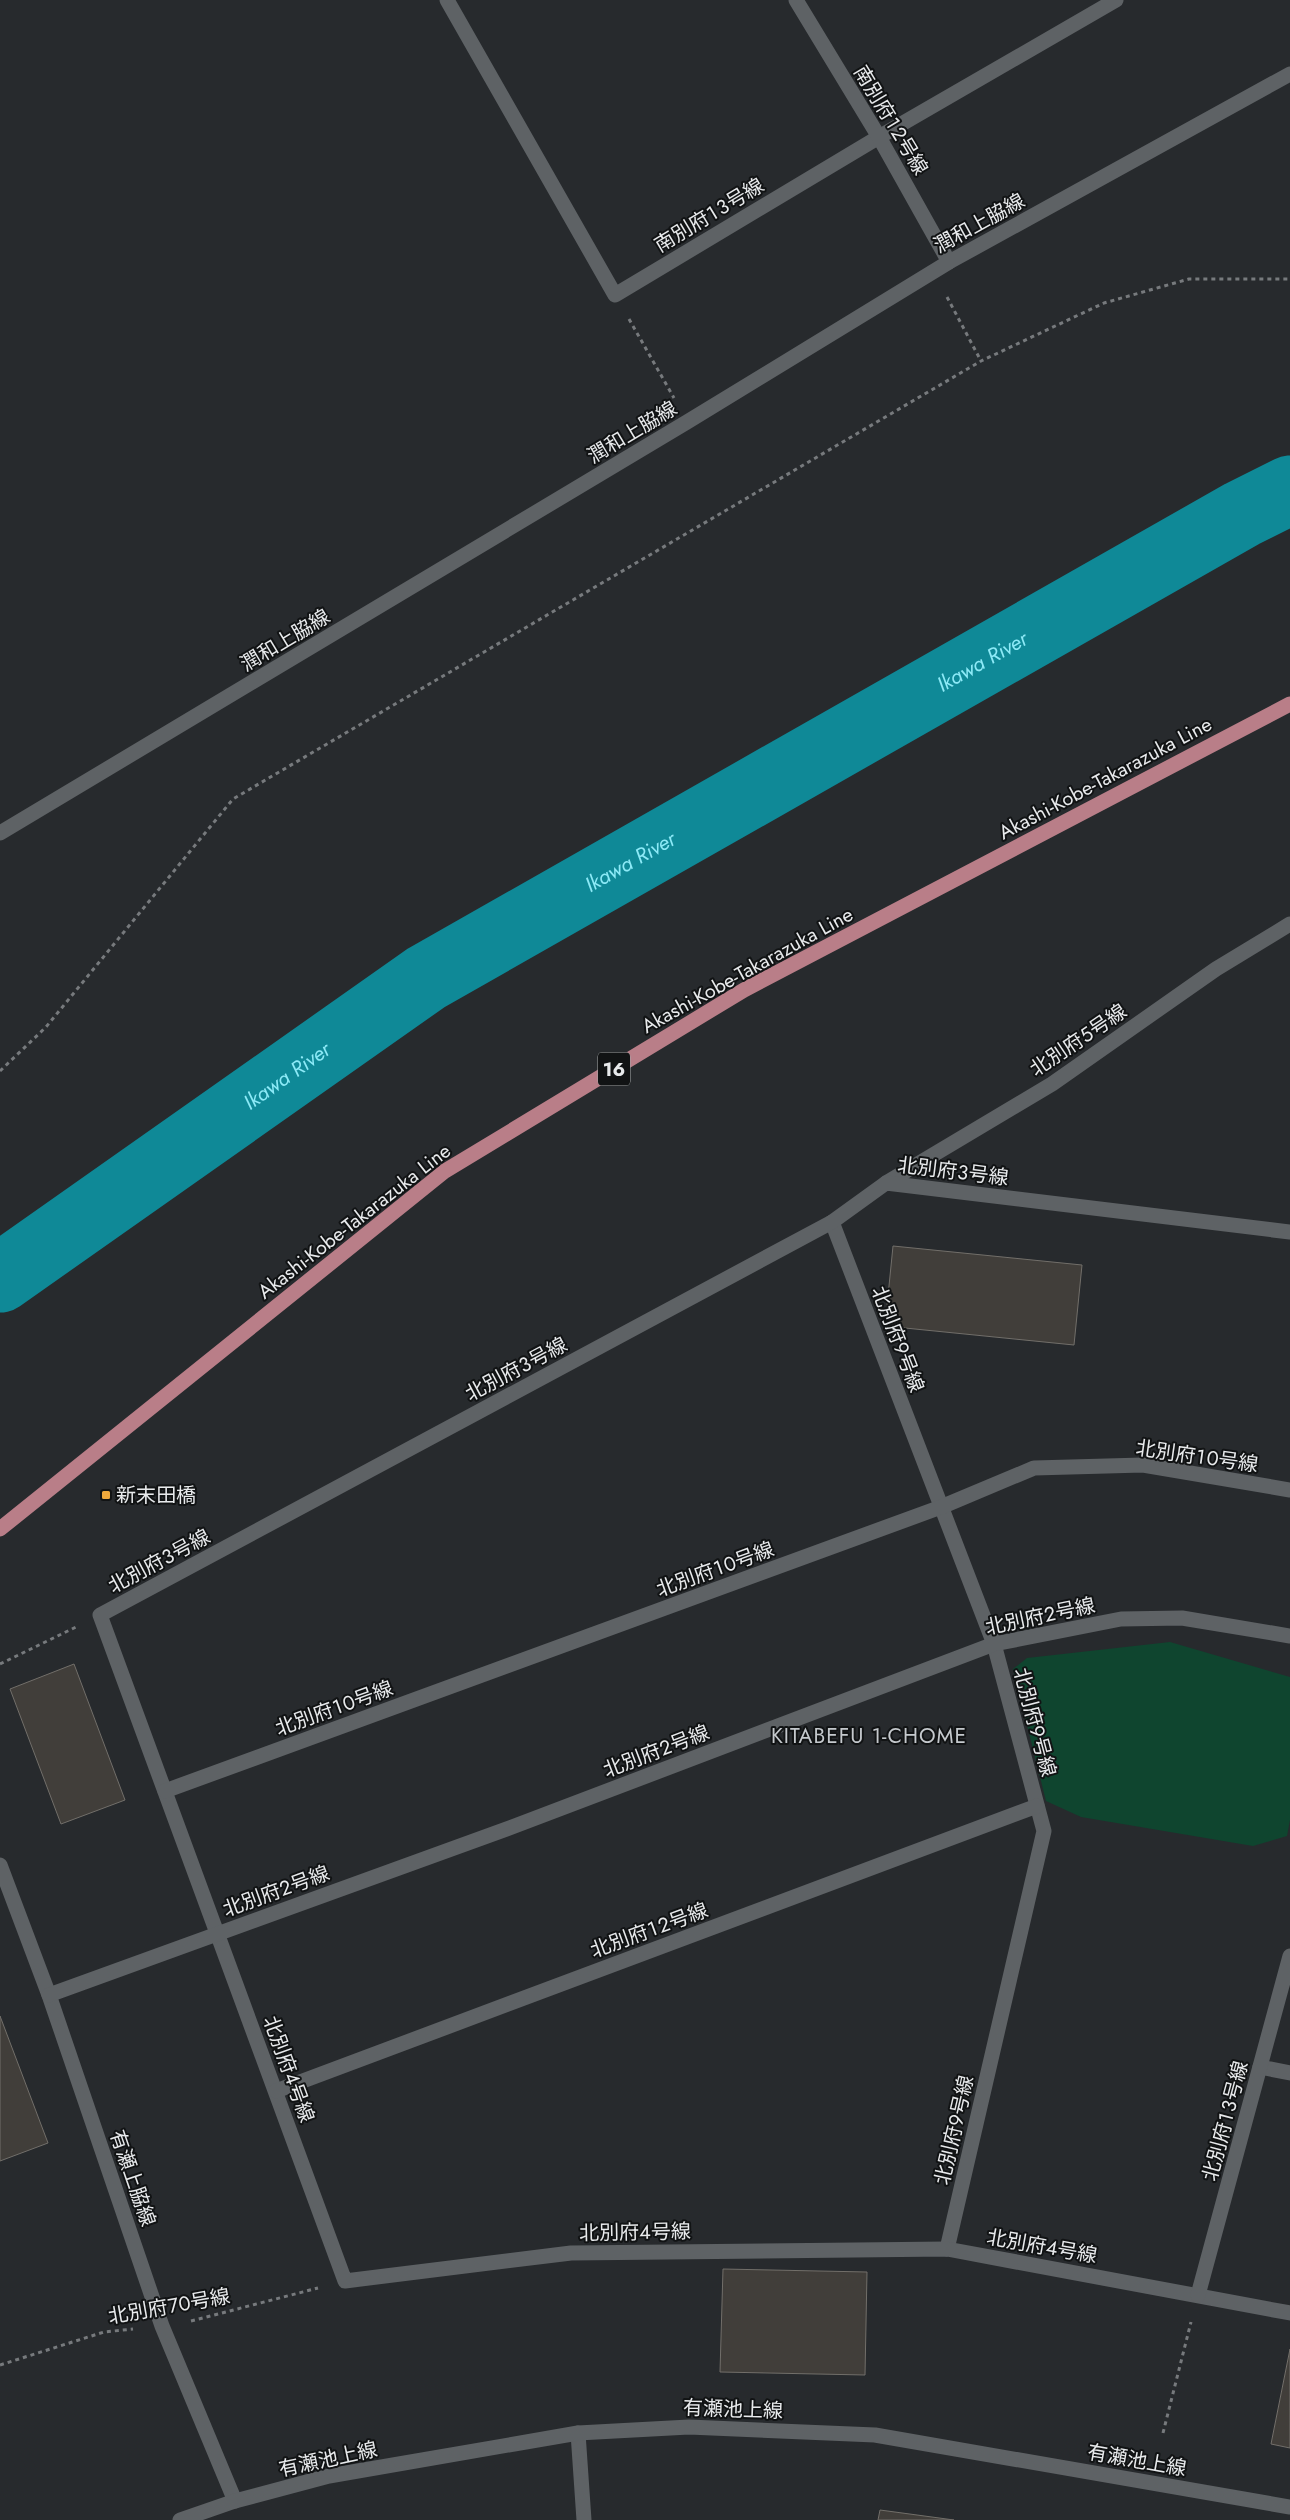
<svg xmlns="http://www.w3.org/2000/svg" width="1290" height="2520" font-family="Jost,'Noto Sans JP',sans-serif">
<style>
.green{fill:#0f452f}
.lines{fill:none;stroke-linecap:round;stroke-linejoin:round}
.river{stroke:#0f8997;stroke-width:69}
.building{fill:#413e3a;stroke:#726f6a}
.path{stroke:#777a7d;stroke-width:3;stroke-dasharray:4 4;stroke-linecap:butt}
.minor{stroke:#5e6265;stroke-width:15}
.major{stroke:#b97e88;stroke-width:15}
.poi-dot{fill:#eea83c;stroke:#111314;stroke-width:2}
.labels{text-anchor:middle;stroke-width:4;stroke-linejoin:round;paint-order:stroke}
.shield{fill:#111314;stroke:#a8aaab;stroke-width:1}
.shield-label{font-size:19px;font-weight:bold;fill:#e8eaec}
.street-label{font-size:20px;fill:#e8eaec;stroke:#111314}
.poi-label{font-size:20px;fill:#e8eaec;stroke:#111314;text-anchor:start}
.water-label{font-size:21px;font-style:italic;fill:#8deaf7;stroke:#111314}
.neighbourhood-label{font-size:21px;letter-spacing:1px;fill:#c5c9cd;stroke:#111314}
</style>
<rect width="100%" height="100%" fill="#272a2d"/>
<polygon class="green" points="1170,1642 1290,1677 1290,1820 1287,1836 1253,1846 1081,1817 1046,1801 1013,1669 1027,1658"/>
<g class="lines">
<path class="river" id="s1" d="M0 1278 426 978 1242 514 1290 490"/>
</g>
<g class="building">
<polygon points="893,1246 1082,1265 1074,1345 885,1326"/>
<polygon points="74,1664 125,1800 61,1824 10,1689"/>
<polygon points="0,2016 48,2143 0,2161"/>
<polygon points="723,2269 867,2272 865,2375 720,2372"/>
<polygon points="1290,2349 1290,2448 1271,2444"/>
<polygon points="880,2510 954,2520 878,2520"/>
</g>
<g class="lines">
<g class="path">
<polyline points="947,297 981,361"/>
<polyline points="629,319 674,398"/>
<polyline points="0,1071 46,1027 233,799 981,361 1104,303 1189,279 1290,279"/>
<polyline points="0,1664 76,1627"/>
<polyline points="191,2321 318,2288"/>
<polyline points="0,2365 104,2332 133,2329"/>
<polyline points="1163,2433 1191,2322"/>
</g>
<g class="minor">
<polyline points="447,0 615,295 879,137 1116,0"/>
<polyline points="796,0 879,137 949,262"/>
<polyline points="0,833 687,422 949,262 1290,74"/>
<polyline points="886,1183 1052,1084 1216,969 1290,924"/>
<polyline points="832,1222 994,1644 1044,1831 947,2249"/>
<polyline points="1290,1232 886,1183 832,1222 100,1615 345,2281 571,2253 947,2249 1290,2313"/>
<polyline points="165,1791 941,1507 1034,1468 1143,1465 1290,1490"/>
<polyline points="0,1865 49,1995 162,2326 235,2501"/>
<polyline points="49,1995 512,1827 994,1644 1121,1619 1182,1618 1290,1636"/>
<polyline points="1260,2067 1290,2073"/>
<polyline points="276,2091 1037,1806"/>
<polyline points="1198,2295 1290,1956"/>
<polyline points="578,2433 584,2520"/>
<polyline points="180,2520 235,2501 329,2476 578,2433 689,2427 875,2435 1290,2507"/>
</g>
<polyline class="major" points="0,1529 445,1171 744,990 1290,704"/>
</g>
<rect class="poi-dot" x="101" y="1490" width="10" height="10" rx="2.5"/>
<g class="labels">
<rect class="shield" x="598" y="1052.5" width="32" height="33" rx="4"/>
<g class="shield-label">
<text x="614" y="1076">16</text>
</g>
<g class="street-label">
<text transform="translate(891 120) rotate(59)" y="7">南別府１２号線</text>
<text transform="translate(709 215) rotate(-31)" y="7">南別府１３号線</text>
<text transform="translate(979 223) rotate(-29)" y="7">潤和上脇線</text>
<text transform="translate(632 432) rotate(-31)" y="7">潤和上脇線</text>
<text transform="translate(285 640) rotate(-31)" y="7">潤和上脇線</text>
<text transform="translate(1105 778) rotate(-28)" y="7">Akashi-Kobe-Takarazuka Line</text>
<text transform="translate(747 970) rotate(-29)" y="7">Akashi-Kobe-Takarazuka Line</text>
<text transform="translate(1078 1040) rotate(-34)" y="7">北別府５号線</text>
<text transform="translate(953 1171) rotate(7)" y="7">北別府３号線</text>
<text transform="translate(354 1221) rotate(-38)" y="7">Akashi-Kobe-Takarazuka Line</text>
<text transform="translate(898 1339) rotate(69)" y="7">北別府９号線</text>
<text transform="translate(516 1369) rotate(-28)" y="7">北別府３号線</text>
<text transform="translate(1197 1456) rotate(8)" y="7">北別府１０号線</text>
<text transform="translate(159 1561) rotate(-28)" y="7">北別府３号線</text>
<text transform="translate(715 1569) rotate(-20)" y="7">北別府１０号線</text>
<text transform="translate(1040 1616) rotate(-12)" y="7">北別府２号線</text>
<text transform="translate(334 1708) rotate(-20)" y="7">北別府１０号線</text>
<text transform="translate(1035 1722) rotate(75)" y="7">北別府９号線</text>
<text transform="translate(656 1751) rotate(-21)" y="7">北別府２号線</text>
<text transform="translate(276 1891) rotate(-20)" y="7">北別府２号線</text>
<text transform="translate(649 1930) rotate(-20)" y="7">北別府１２号線</text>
<text transform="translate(289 2069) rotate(70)" y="7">北別府４号線</text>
<text transform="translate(1225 2121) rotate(-75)" y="7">北別府１３号線</text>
<text transform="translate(954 2130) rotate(-77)" y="7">北別府９号線</text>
<text transform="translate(133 2178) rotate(71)" y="7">有瀬上脇線</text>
<text transform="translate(635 2232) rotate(-1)" y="7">北別府４号線</text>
<text transform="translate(1042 2246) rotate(10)" y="7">北別府４号線</text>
<text transform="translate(169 2306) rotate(-10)" y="7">北別府７０号線</text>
<text transform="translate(733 2409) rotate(2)" y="7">有瀬池上線</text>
<text transform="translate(328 2459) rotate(-12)" y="7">有瀬池上線</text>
<text transform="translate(1137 2460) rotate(10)" y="7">有瀬池上線</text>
</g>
<g class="poi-label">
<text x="116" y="1502">新末田橋</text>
</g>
<g class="water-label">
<text dy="7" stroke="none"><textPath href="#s1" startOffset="1161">Ikawa River</textPath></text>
<text dy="7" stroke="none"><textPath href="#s1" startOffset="756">Ikawa River</textPath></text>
<text dy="7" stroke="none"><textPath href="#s1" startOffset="351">Ikawa River</textPath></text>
</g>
<g class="neighbourhood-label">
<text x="869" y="1743">KITABEFU 1-CHOME</text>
</g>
</g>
</svg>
